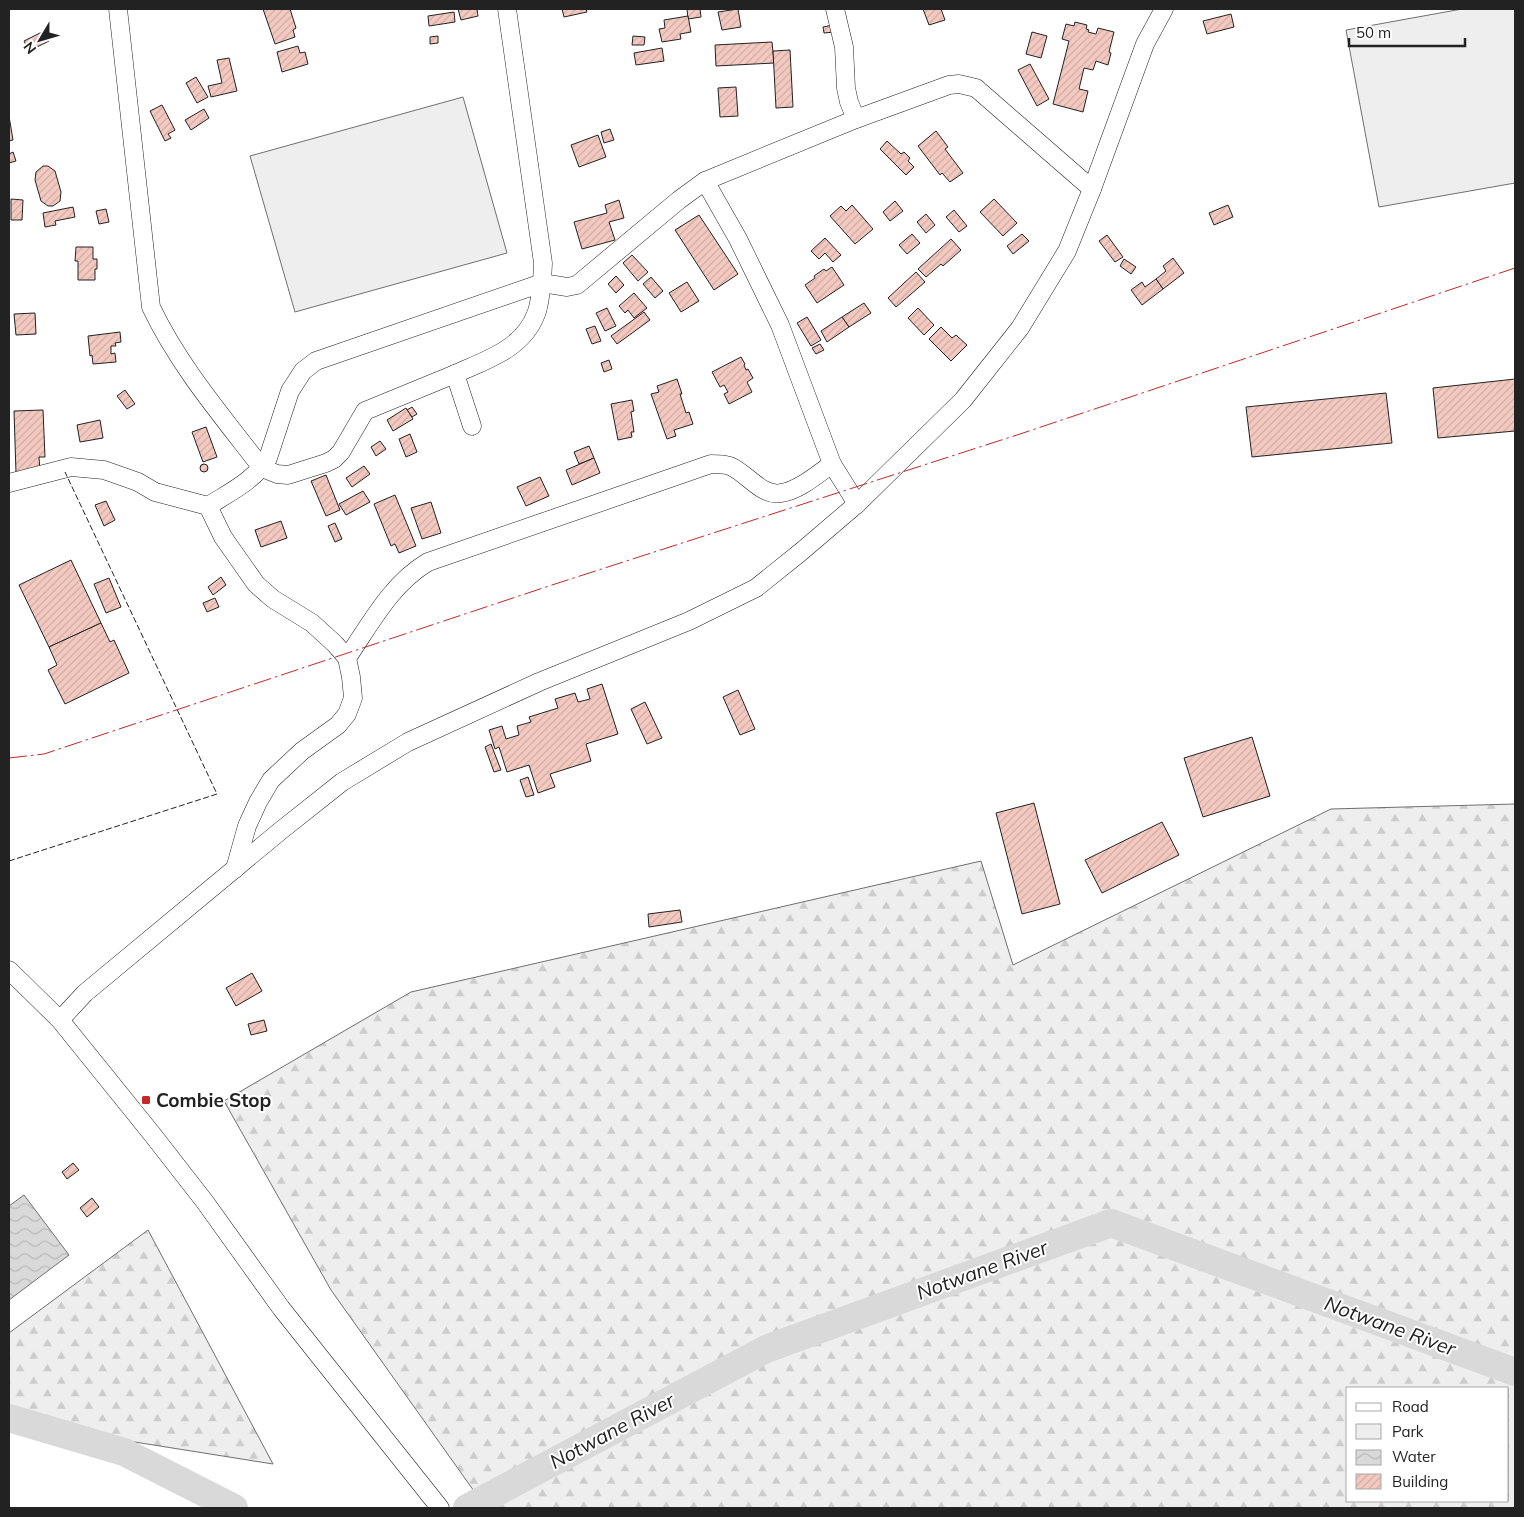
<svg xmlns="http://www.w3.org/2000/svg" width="1524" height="1517" font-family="Mulish,sans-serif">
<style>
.forest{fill:url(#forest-firs);stroke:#6f6f6f;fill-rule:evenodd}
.park{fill:#eee;stroke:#6f6f6f}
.water{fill:url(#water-waves);stroke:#6f6f6f}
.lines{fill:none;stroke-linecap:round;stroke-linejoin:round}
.river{stroke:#d9d9d9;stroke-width:28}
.building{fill:url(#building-hatch);stroke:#222}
.minor-casing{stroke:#222;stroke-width:19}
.minor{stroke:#fff;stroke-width:18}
.fence{stroke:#222;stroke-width:1;stroke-dasharray:6 2.5;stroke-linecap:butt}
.power{stroke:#c62828;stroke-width:1;stroke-dasharray:18 4 2.5 4;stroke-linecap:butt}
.poi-dot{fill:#c62828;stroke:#fff;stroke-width:2}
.labels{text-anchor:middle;stroke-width:4;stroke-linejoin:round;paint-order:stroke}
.poi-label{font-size:19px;font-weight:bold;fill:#222;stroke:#fff;text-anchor:start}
.water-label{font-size:20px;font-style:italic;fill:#222;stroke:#fff}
</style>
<defs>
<pattern id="forest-firs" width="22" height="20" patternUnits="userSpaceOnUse" patternTransform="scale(1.25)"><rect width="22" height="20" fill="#eee"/><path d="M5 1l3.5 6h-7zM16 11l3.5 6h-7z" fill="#ccc"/></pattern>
<pattern id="water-waves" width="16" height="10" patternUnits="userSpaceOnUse" patternTransform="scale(1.25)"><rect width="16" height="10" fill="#d9d9d9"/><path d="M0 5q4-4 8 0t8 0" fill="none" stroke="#bababa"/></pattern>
<pattern id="building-hatch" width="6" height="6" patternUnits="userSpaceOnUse" patternTransform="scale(1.25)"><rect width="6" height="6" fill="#f3c9c0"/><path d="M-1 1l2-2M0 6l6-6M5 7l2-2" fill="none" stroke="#d0aca5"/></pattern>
</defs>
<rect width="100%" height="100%" fill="#fff"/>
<g class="forest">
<path d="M1515 804V1508H486L331 1290 224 1101 411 992 981 861 1013 965 1331 809ZM1348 1388H1508V1501H1348Z"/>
<polygon points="148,1230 273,1464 9,1422 9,1333"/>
</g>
<g class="park">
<polygon points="1462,9 1515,9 1515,183 1379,207 1346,30"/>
<polygon points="463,97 507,253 295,312 250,156"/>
</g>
<polygon class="water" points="24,1195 69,1255 9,1300 9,1206"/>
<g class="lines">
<g class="river">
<polyline points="9,1418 124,1452 234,1508"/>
<polyline points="467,1508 766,1349 1111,1223 1515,1372"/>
</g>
</g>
<g class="building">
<polygon points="263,9 290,9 296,28 293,30 295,37 275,44"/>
<polygon points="454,9 477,9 478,16 461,20 458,9"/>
<polygon points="562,9 586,9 587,12 564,17"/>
<polygon points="687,9 700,9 701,17 688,19"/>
<polygon points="738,9 741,27 722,30 718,12"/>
<polygon points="923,9 941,9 945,20 929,25"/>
<polygon points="454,12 455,22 429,26 428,16"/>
<polygon points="1231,14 1234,27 1207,34 1203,21"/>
<polygon points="688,16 691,32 680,34 681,39 662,42 659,29 665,28 664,20"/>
<polygon points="1075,22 1087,25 1086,29 1089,30 1088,32 1096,34 1098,28 1114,32 1109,52 1111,53 1108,65 1096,61 1093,70 1084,68 1079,89 1088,91 1083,112 1053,104 1069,41 1062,39 1066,24 1074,26"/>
<polygon points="833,25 834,32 824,33 823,27"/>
<polygon points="44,31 49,41 29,51 24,41"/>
<polygon points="1032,32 1047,36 1041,58 1026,54"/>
<polygon points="438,36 438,43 430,44 430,37"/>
<polygon points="633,36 645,37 644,45 632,45"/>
<polygon points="772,42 774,63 716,66 715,45"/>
<polygon points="298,46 300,53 305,52 308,64 282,72 277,52"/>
<polygon points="662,48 664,61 636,65 634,53"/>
<polygon points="790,50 793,107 776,108 773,51"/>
<polygon points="229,58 237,91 211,97 208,86 222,83 217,60"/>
<polygon points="1030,64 1049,99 1037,106 1018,70"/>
<polygon points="196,77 208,97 197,103 186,83"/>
<polygon points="736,87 738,116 720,117 718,88"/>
<polygon points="162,105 175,130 168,134 171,138 165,141 150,111"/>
<polygon points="204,109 209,118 191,130 185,120"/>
<polygon points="9,116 13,140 9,141"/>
<polygon points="610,129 614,140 604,143 601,132"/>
<polygon points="936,131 948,147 945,149 963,173 950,182 942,173 940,175 918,146"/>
<polygon points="598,135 606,157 579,167 571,145"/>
<polygon points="887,141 901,154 904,152 910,158 908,161 914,167 906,175 880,149"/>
<polygon points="13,152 16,161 9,163 9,154"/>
<polygon points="43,166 48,166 55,171 61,192 60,201 53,206 48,206 41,201 35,180 36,172"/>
<polygon points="11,199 23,200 22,220 11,220"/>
<polygon points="994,199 1017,223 1003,236 980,212"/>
<polygon points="619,200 624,218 609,222 615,240 582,249 574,222 607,213 605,205"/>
<polygon points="895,201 903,211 890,221 883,212"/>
<polygon points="852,205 873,229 855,244 830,216 841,206 846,211"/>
<polygon points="1228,205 1233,217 1214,225 1209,213"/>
<polygon points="73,207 75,217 55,221 56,225 45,227 43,213"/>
<polygon points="106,209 109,222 99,224 96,211"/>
<polygon points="954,210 967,226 959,232 946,217"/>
<polygon points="926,214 935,225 926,233 917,222"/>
<polygon points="699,215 738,274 714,290 675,230"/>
<polygon points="912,234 920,243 907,254 899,245"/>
<polygon points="1022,234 1029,241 1013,254 1007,246"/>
<polygon points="1107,235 1123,257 1115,262 1099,241"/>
<polygon points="825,238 841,255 833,262 825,253 819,259 811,251"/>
<polygon points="951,239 961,250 943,266 941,264 926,277 918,269"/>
<polygon points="76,247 93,247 93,259 97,259 97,269 95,269 95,280 78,280 78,261 75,261"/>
<polygon points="632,255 648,272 638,281 623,263"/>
<polygon points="1173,258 1184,273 1163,289 1156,279 1166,271 1163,266"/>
<polygon points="1124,259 1136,267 1131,274 1120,266"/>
<polygon points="832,267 844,285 817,303 805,285 815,278 814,276 824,269 826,271"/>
<polygon points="916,272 925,282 896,307 888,298"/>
<polygon points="616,276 624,285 616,293 608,284"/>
<polygon points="651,277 663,291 655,298 643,284"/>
<polygon points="1156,279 1163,289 1142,305 1131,290 1142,282 1145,287"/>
<polygon points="687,282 699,301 681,312 669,293"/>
<polygon points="634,293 647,308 634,318 628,310 625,313 619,306"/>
<polygon points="864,303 871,313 849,327 842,317"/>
<polygon points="607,308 616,326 605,331 596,313"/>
<polygon points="918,308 934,325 924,335 908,318"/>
<polygon points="644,312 650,320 617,344 611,336"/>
<polygon points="35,313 36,334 16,335 14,314"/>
<polygon points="807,317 821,340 811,346 797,323"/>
<polygon points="842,317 849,327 827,342 821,331"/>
<polygon points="595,326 601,341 592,344 586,329"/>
<polygon points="941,327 952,338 956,335 967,345 951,361 929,339"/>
<polygon points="120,332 121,342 115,343 116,346 111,346 111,354 115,353 116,362 93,364 92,355 90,356 88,336"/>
<polygon points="820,344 824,350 816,354 812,348"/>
<polygon points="741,357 745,364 744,365 746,370 748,369 753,378 747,382 752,392 729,404 724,394 728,392 724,385 720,387 712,372"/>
<polygon points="609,360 612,369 604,372 601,363"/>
<polygon points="677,379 682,394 680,394 686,413 689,412 693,424 674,430 676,436 667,439 651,394 659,392 657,386"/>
<polygon points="1515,379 1515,431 1438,438 1433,388"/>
<polygon points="125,390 135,404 127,409 117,396"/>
<polygon points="1386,393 1392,443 1252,457 1246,407"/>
<polygon points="632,400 634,411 631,412 634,432 631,432 632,437 618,440 611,404"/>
<polygon points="412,407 417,414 412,417 407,410"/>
<polygon points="406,408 413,419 393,431 387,420"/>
<polygon points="43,410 45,457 39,457 40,472 16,473 14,411"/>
<polygon points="100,420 103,438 80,442 77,425"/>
<polygon points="206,427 217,457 203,462 192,432"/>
<polygon points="410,434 417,452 406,457 399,439"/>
<polygon points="380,441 386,449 376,456 371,447"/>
<polygon points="589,446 594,458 579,464 574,452"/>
<polygon points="594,458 600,473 572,485 566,470"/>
<circle cx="204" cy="468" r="4"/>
<polygon points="364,466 370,474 352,487 346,478"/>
<polygon points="326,475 340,510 326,516 311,481"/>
<polygon points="540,477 549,496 526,506 517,487"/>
<polygon points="363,491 370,502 346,515 339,504"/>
<polygon points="395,495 416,546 399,553 395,544 391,546 374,504"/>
<polygon points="106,501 115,520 104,526 95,505"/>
<polygon points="431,502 441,533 422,539 411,508"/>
<polygon points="281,521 287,538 261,547 255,530"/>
<polygon points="335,523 342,539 335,542 328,526"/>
<polygon points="71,560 101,623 49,647 19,585"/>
<polygon points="221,577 226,585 213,595 208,587"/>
<polygon points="109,578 121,607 106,613 94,584"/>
<polygon points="215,598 219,607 207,612 203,603"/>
<polygon points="101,623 110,642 114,640 129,673 65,704 48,670 57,665 49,647"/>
<polygon points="602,684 618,734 586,744 591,761 550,774 555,787 538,793 529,765 507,772 499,747 495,749 489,730 502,726 506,739 519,735 517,726 531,722 529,717 558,708 555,699 575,693 578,702 590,699 587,689"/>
<polygon points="738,690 755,729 740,735 723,697"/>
<polygon points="645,702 662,738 647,744 631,709"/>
<polygon points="1252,737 1270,796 1203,817 1184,758"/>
<polygon points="491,744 501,770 494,772 485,747"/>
<polygon points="528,777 534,795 526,797 520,780"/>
<polygon points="1034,803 1060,904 1022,914 996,813"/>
<polygon points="1162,822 1179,855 1102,893 1085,860"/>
<polygon points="680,910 682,922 649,927 648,914"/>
<polygon points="252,973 262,991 236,1006 226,988"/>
<polygon points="264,1020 267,1031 251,1035 248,1024"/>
<polygon points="73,1163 79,1170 67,1179 62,1172"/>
<polygon points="92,1198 99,1207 87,1217 80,1208"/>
</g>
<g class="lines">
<g class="minor-casing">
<g id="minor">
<path d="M118 9 151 307C179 366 222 416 262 468L277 474 288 475 326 463 334 459 341 452 365 411 455 374 472 426"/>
<polyline points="507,9 543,263 542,283 567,287 577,285 679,200 705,181 856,119 949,85 959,84 976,88 1092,189"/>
<polyline points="835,9 844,47 846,88 849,102 856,119"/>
<polyline points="705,181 738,239 780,325 832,464 857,504"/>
<polyline points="9,483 71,467 104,470 138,482 155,492 208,506 223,537 256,584 273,599 312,623 335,644 347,658 351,677 353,698 347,714 338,725 302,751 271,780 258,802 247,826 235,869"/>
<path d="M208 506C230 492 254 481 268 458L290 391 303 371 316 361 542 283C540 293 540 305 536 314 523 349 486 360 455 374"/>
<path d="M347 658C371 623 391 584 428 562L711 464C717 464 724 464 730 466 747 473 762 497 781 493 798 491 818 474 832 464"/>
<polyline points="9,970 60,1020 152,1134 205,1202 281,1308 440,1508"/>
<polyline points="60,1020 85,993 279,832 342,782 408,742 539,682 689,621 756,588 802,551 857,504 963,400 1020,328 1067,251 1092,189 1145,44 1164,9"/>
</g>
</g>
<use href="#minor" class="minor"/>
<polyline class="fence" points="9,861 217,794 65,472"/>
<polyline class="power" points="9,758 44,754 552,585 1020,434 1515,268"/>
</g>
<rect class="poi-dot" x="141" y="1095" width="10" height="10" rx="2.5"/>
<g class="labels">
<g class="poi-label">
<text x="156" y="1107">Combie Stop</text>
</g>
<g class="water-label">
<text transform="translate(982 1270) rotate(-20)" y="7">Notwane River</text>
<text transform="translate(1390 1326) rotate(20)" y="7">Notwane River</text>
<text transform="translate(612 1431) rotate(-28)" y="7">Notwane River</text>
</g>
</g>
<rect width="1524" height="1517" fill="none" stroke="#222222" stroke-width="20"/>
<rect x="1346" y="1387" width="162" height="115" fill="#ffffff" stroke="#a7a7a7"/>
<rect x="1356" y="1403" width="25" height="8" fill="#ffffff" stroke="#a7a7a7"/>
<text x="1392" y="1412" font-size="15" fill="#222222">Road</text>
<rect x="1356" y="1424" width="25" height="15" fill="#eeeeee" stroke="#a7a7a7"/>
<text x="1392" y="1437" font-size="15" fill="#222222">Park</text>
<rect x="1356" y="1450" width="25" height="15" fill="url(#water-waves)" stroke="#a7a7a7"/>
<text x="1392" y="1462" font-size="15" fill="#222222">Water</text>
<rect x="1356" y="1474" width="25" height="15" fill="url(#building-hatch)" stroke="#a7a7a7"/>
<text x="1392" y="1487" font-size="15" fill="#222222">Building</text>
<g transform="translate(40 40) rotate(232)" stroke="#ffffff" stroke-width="4" paint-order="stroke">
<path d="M0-4L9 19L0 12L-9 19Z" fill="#222222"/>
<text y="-8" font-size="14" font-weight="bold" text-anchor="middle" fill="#222222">N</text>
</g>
<path d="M1349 38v8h116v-8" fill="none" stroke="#222222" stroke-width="2.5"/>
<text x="1356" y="38" font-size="15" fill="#222222" stroke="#ffffff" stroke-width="4" paint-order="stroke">50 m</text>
</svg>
